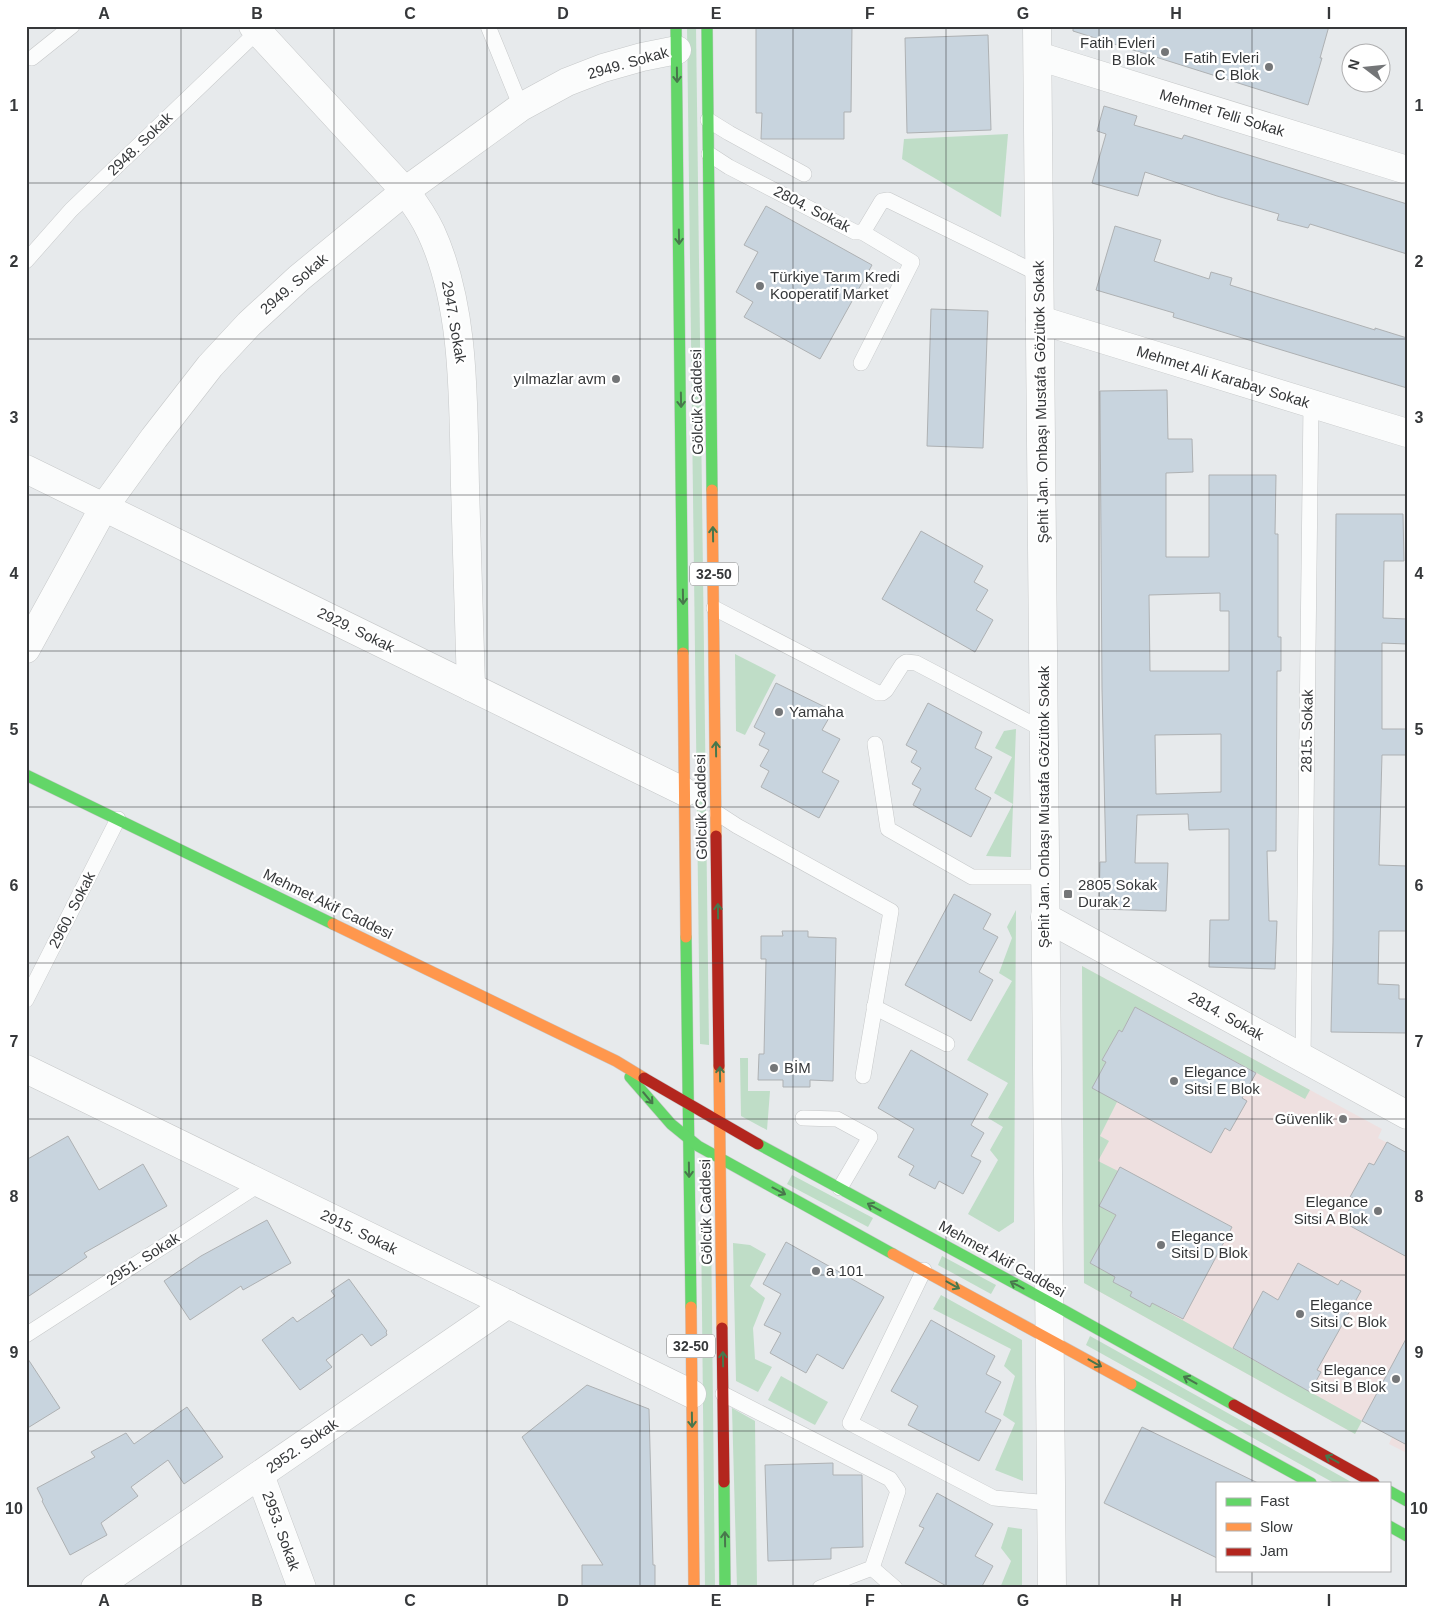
<svg xmlns="http://www.w3.org/2000/svg" width="1433" height="1614" font-family="Arial,sans-serif">
<style>
.commercial{fill:#eee0e0}
.green{fill:#bfddc7}
.building{fill:#c8d4de;stroke:#aeb1b3;fill-rule:evenodd}
.lines{fill:none;stroke-linecap:round;stroke-linejoin:round}
.lane-casing{stroke:#c6c8c9;stroke-width:16}
.street-casing{stroke:#c6c8c9;stroke-width:29}
.fast-casing{stroke:#c6c8c9;stroke-width:12}
.slow-casing{stroke:#c6c8c9;stroke-width:12}
.jam-casing{stroke:#c6c8c9;stroke-width:12}
.lane{stroke:#fbfcfc;stroke-width:15}
.street{stroke:#fbfcfc;stroke-width:28}
.fast{stroke:#63d668;stroke-width:11}
.slow{stroke:#ff974d;stroke-width:11}
.jam{stroke:#b3261e;stroke-width:11}
.oneway{stroke:#48774c}
.grid{fill:none;stroke:#36383a;stroke-width:1;stroke-opacity:0.55}
.poi-dot{fill:#747678;stroke:#fff;stroke-width:2}
.labels{text-anchor:middle;stroke-width:4.5;stroke-linejoin:round;paint-order:stroke}
.shield{fill:#fff;stroke:#727475;stroke-width:1}
.shield-label{font-size:14px;font-weight:bold;fill:#36383a}
.poi-label{font-size:15px;fill:#36383a;stroke:#fff;text-anchor:start}
.street-label{font-size:15px;fill:#36383a;stroke:#fff}
.neatline{fill:none;stroke:#36383a;stroke-width:2}
.grid-label{font-size:16px;text-anchor:middle;font-weight:bold;fill:#36383a}
</style>
<rect width="100%" height="100%" fill="#e7eaec"/>
<polygon class="commercial" points="1082,966 1382,1129 1378,1138 1407,1153 1407,1453 1389,1444 1392,1437 1362,1421 1355,1434 1084,1283"/>
<g class="green">
<polygon points="687,26 696,26 709,1045 700,1044"/>
<polygon points="1008,134 1001,217 902,159 904,139"/>
<polygon points="735,654 776,675 745,735 736,731"/>
<polygon points="1016,729 1011,857 986,856 1013,804 994,793 1012,757 995,748 1004,731"/>
<polygon points="1016,910 1014,1222 999,1232 968,1214 998,1160 990,1150 1003,1127 988,1118 1008,1083 967,1060 1012,981 999,973 1012,938 1007,927"/>
<polygon points="1082,966 1310,1090 1305,1099 1135,1007 1122,1032 1119,1030 1102,1060 1106,1062 1117,1102 1100,1136 1109,1141 1098,1161 1118,1171 1099,1206 1116,1215 1090,1263 1115,1277 1150,1306 1152,1303 1362,1421 1355,1434 1084,1283"/>
<polygon points="740,1058 748,1058 748,1091 770,1091 767,1130 741,1116"/>
<polygon points="792,1175 873,1218 868,1227 787,1184"/>
<polygon points="701,1221 711,1222 715,1588 705,1588"/>
<polygon points="733,1243 750,1245 766,1254 750,1286 765,1298 753,1328 755,1359 772,1367 758,1392 736,1381"/>
<polygon points="942,1256 996,1285 991,1294 938,1265"/>
<polygon points="941,1295 1022,1340 1023,1481 995,1470 1015,1423 1003,1415 1015,1376 1004,1366 1011,1349 933,1309"/>
<polygon points="1090,1336 1353,1483 1334,1483 1086,1345"/>
<polygon points="781,1376 828,1402 815,1425 768,1400"/>
<polygon points="732,1408 755,1421 757,1588 737,1588"/>
<polygon points="1008,1527 1022,1529 1022,1588 1000,1588 1011,1561 1001,1548"/>
</g>
<g class="building">
<polygon points="756,26 852,26 851,112 844,112 844,139 761,139 762,113 756,113"/>
<polygon points="1073,26 1329,26 1320,58 1322,58 1308,105 1073,31"/>
<polygon points="988,35 991,130 907,133 905,38"/>
<polygon points="1104,106 1137,116 1134,125 1182,139 1184,135 1407,204 1407,254 1310,224 1308,228 1277,220 1279,214 1217,196 1145,172 1138,196 1092,183 1106,134 1097,131"/>
<polygon points="766,206 872,265 820,359 744,317 753,302 736,292 758,252 744,245"/>
<polygon points="1115,226 1161,240 1154,261 1209,279 1211,272 1232,278 1230,285 1375,330 1375,328 1407,338 1407,388 1173,317 1174,313 1096,290"/>
<polygon points="931,309 988,311 983,448 927,446"/>
<path d="M1167 390 1168 439H1192L1193 472 1166 473V557H1209V475H1276L1275 534H1278V637H1281V671H1277L1276 851H1267L1269 921H1277L1275 969 1209 967 1210 920H1229V829L1189 830 1188 814 1137 815 1135 863H1168L1166 911 1099 909 1100 862H1106L1102 689 1100 391ZM1220 593V611H1229V671H1150L1149 595ZM1221 734V792L1156 794 1155 735Z"/>
<polygon points="1336,514 1403,514 1404,561 1384,561 1383,618 1407,619 1407,644 1382,643 1382,729 1407,729 1407,755 1382,755 1379,865 1407,866 1407,931 1379,931 1378,984 1399,985 1399,999 1407,999 1407,1033 1331,1032 1333,942"/>
<polygon points="921,531 983,566 974,582 988,590 976,610 993,620 975,652 882,599"/>
<polygon points="776,683 833,711 822,730 840,739 822,772 839,781 819,818 761,787 769,771 760,766 769,750 759,745 765,733 754,727"/>
<polygon points="928,703 982,732 975,748 992,757 975,789 991,798 971,837 913,805 921,789 912,784 921,768 911,762 917,751 906,745"/>
<polygon points="954,894 991,914 983,929 998,937 979,972 993,980 971,1021 905,985"/>
<polygon points="782,931 808,931 808,937 836,938 833,1081 810,1080 810,1087 783,1087 783,1080 758,1080 759,1054 764,1054 766,959 761,959 761,936 783,936"/>
<polygon points="1135,1007 1256,1073 1242,1098 1247,1101 1230,1131 1225,1128 1211,1153 1092,1088 1106,1062 1102,1060 1119,1030 1122,1032"/>
<polygon points="911,1050 988,1094 971,1125 984,1133 971,1156 981,1161 963,1194 939,1181 935,1189 909,1175 914,1166 898,1157 914,1129 878,1108"/>
<polygon points="68,1136 99,1190 143,1164 167,1206 84,1253 87,1257 26,1298 26,1160"/>
<polygon points="1387,1142 1407,1153 1407,1257 1343,1222 1355,1199 1350,1197 1369,1163 1374,1165"/>
<polygon points="1120,1167 1232,1227 1183,1319 1152,1303 1150,1307 1130,1296 1132,1292 1113,1282 1115,1277 1090,1263 1116,1215 1099,1206"/>
<polygon points="267,1220 291,1263 243,1290 241,1286 190,1320 164,1281 201,1256"/>
<polygon points="786,1242 884,1297 843,1369 817,1354 806,1373 770,1353 781,1333 764,1325 781,1294 763,1284"/>
<polygon points="1298,1263 1338,1285 1341,1280 1361,1291 1317,1370 1321,1372 1310,1392 1233,1348 1263,1291 1278,1300"/>
<polygon points="349,1279 387,1331 386,1332 387,1335 371,1346 362,1334 326,1360 332,1367 300,1390 262,1340 293,1317 297,1322 335,1296 331,1291"/>
<polygon points="931,1320 995,1356 986,1374 1001,1382 985,1412 1001,1420 979,1461 908,1425 918,1406 891,1391"/>
<polygon points="1407,1337 1407,1445 1362,1421"/>
<polygon points="26,1356 60,1408 26,1429"/>
<polygon points="587,1385 649,1409 653,1565 655,1565 655,1588 582,1588 582,1565 603,1565 522,1437"/>
<polygon points="187,1407 223,1457 184,1484 168,1460 131,1487 138,1496 101,1523 107,1535 70,1555 42,1501 43,1500 37,1488 95,1457 91,1452 126,1433 134,1444"/>
<polygon points="1142,1427 1258,1483 1217,1483 1217,1558 1104,1503"/>
<polygon points="833,1463 833,1475 862,1475 863,1547 831,1548 831,1559 768,1561 765,1465"/>
<polygon points="937,1493 993,1524 975,1556 993,1566 981,1588 950,1588 905,1563 924,1528 919,1526"/>
</g>
<g class="lines">
<g class="lane-casing">
<g id="lane">
<polyline points="488,26 521,107"/>
<polyline points="32,58 72,26"/>
<polyline points="708,120 729,133 804,174"/>
<polyline points="709,154 729,167 855,232 862,232 865,229 880,204 882,201 888,200 1039,274"/>
<polyline points="26,261 71,210 258,31"/>
<polyline points="861,363 912,262 862,232"/>
<polyline points="714,608 878,693 882,693 886,690 902,665 906,662 916,663 1044,730"/>
<polyline points="875,744 888,829 972,877 1045,877"/>
<polyline points="717,813 737,826 891,911 863,1076"/>
<polyline points="26,1000 118,819"/>
<polyline points="874,1007 947,1044"/>
<polyline points="1303,1058 1311,404"/>
<polyline points="803,1118 837,1119 870,1137 840,1188"/>
<polyline points="924,1270 850,1423 994,1498 1051,1503"/>
<polyline points="26,1335 260,1184"/>
<polyline points="723,1394 890,1479 898,1491 872,1568 820,1588"/>
<polyline points="872,1568 895,1588"/>
</g>
</g>
<g class="street-casing">
<g id="street">
<path d="M253 26 405 191C415 204 424 217 431 232 466 308 463 404 465 486 467 553 469 620 471 687"/>
<polyline points="1037,26 1052,1588"/>
<polyline points="1038,56 1407,170"/>
<polyline points="1040,320 1407,433"/>
<polyline points="26,469 685,792"/>
<polyline points="26,649 104,507 154,438 210,366 249,324 299,278 405,191 521,107 567,82 603,68 642,57 677,50"/>
<polyline points="1045,917 1407,1115"/>
<polyline points="26,1069 692,1394"/>
<polyline points="260,1475 302,1588"/>
<polyline points="95,1588 508,1304"/>
</g>
</g>
<g class="fast-casing">
<g id="fast">
<polyline points="676,26 683,653"/>
<polyline points="707,26 712,490"/>
<polyline points="26,775 333,924"/>
<polyline points="686,937 691,1307"/>
<polyline points="630,1077 671,1124 698,1146 893,1254"/>
<polyline points="758,1144 1049,1302 1234,1405"/>
<polyline points="1131,1384 1311,1483"/>
<polyline points="724,1482 725,1588"/>
<polyline points="1389,1491 1407,1501"/>
<polyline points="1389,1526 1407,1536"/>
</g>
</g>
<g class="slow-casing">
<g id="slow">
<polyline points="712,490 716,836"/>
<polyline points="683,653 686,937"/>
<polyline points="333,924 616,1061 644,1078"/>
<polyline points="719,1066 722,1328"/>
<polyline points="893,1254 1131,1384"/>
<polyline points="691,1307 694,1588"/>
</g>
</g>
<g class="jam-casing">
<g id="jam">
<polyline points="716,836 719,1066"/>
<polyline points="644,1078 758,1144"/>
<polyline points="722,1328 724,1482"/>
<polyline points="1234,1405 1374,1483"/>
</g>
</g>
<use href="#lane" class="lane"/>
<use href="#street" class="street"/>
<use href="#fast" class="fast"/>
<use href="#slow" class="slow"/>
<use href="#jam" class="jam"/>
</g>
<defs><path id="oneway-shaft" d="M-6 0H5M1.5-3L5.5 0L1.5 3" fill="none" stroke-width="1.6" stroke-linecap="round" stroke-linejoin="round" transform="scale(1.25)"/></defs>
<g class="oneway">
<use href="#oneway-shaft" transform="translate(677 75) rotate(89)"/>
<use href="#oneway-shaft" transform="translate(679 237) rotate(89)"/>
<use href="#oneway-shaft" transform="translate(681 400) rotate(89)"/>
<use href="#oneway-shaft" transform="translate(713 534) rotate(-91)"/>
<use href="#oneway-shaft" transform="translate(683 597) rotate(89)"/>
<use href="#oneway-shaft" transform="translate(716 749) rotate(-91)"/>
<use href="#oneway-shaft" transform="translate(718 911) rotate(-91)"/>
<use href="#oneway-shaft" transform="translate(720 1074) rotate(-91)"/>
<use href="#oneway-shaft" transform="translate(648 1098) rotate(50)"/>
<use href="#oneway-shaft" transform="translate(689 1170) rotate(89)"/>
<use href="#oneway-shaft" transform="translate(779 1191) rotate(28)"/>
<use href="#oneway-shaft" transform="translate(874 1207) rotate(-152)"/>
<use href="#oneway-shaft" transform="translate(953 1285) rotate(29)"/>
<use href="#oneway-shaft" transform="translate(1017 1285) rotate(-152)"/>
<use href="#oneway-shaft" transform="translate(723 1359) rotate(-91)"/>
<use href="#oneway-shaft" transform="translate(1095 1363) rotate(29)"/>
<use href="#oneway-shaft" transform="translate(1190 1380) rotate(-151)"/>
<use href="#oneway-shaft" transform="translate(692 1420) rotate(89)"/>
<use href="#oneway-shaft" transform="translate(1332 1459) rotate(-151)"/>
<use href="#oneway-shaft" transform="translate(725 1539) rotate(-91)"/>
</g>
<path class="grid" d="M181 26V1588M334 26V1588M487 26V1588M640 26V1588M793 26V1588M946 26V1588M1099 26V1588M1252 26V1483M26 183H1407M26 339H1407M26 495H1407M26 651H1407M26 807H1407M26 963H1407M26 1119H1407M26 1275H1407M26 1431H1407M1252 1570V1588"/>
<g class="poi-dot">
<circle cx="1165" cy="52" r="5"/>
<circle cx="1269" cy="67" r="5"/>
<circle cx="760" cy="286" r="5"/>
<circle cx="616" cy="379" r="5"/>
<circle cx="779" cy="712" r="5"/>
<rect x="1063" y="889" width="10" height="10" rx="2.5"/>
<circle cx="774" cy="1068" r="5"/>
<circle cx="1174" cy="1081" r="5"/>
<circle cx="1343" cy="1119" r="5"/>
<circle cx="1378" cy="1211" r="5"/>
<circle cx="1161" cy="1245" r="5"/>
<circle cx="816" cy="1271" r="5"/>
<circle cx="1300" cy="1314" r="5"/>
<circle cx="1396" cy="1379" r="5"/>
</g>
<g class="labels">
<g class="shield">
<rect x="690" y="562.5" width="48" height="23" rx="4"/>
<rect x="667" y="1334.5" width="48" height="23" rx="4"/>
</g>
<g class="shield-label">
<text x="714" y="579">32-50</text>
<text x="691" y="1351">32-50</text>
</g>
<g class="poi-label">
<text x="1155" y="48" text-anchor="end">Fatih Evleri<tspan x="1155" dy="17">B Blok</tspan></text>
<text x="1259" y="63" text-anchor="end">Fatih Evleri<tspan x="1259" dy="17">C Blok</tspan></text>
<text x="770" y="282">Türkiye Tarım Kredi<tspan x="770" dy="17">Kooperatif Market</tspan></text>
<text x="606" y="384" text-anchor="end">yılmazlar avm</text>
<text x="789" y="717">Yamaha</text>
<text x="1078" y="890">2805 Sokak<tspan x="1078" dy="17">Durak 2</tspan></text>
<text x="784" y="1073">BİM</text>
<text x="1184" y="1077">Elegance<tspan x="1184" dy="17">Sitsi E Blok</tspan></text>
<text x="1333" y="1124" text-anchor="end">Güvenlik</text>
<text x="1368" y="1207" text-anchor="end">Elegance<tspan x="1368" dy="17">Sitsi A Blok</tspan></text>
<text x="1171" y="1241">Elegance<tspan x="1171" dy="17">Sitsi D Blok</tspan></text>
<text x="826" y="1276">a 101</text>
<text x="1310" y="1310">Elegance<tspan x="1310" dy="17">Sitsi C Blok</tspan></text>
<text x="1386" y="1375" text-anchor="end">Elegance<tspan x="1386" dy="17">Sitsi B Blok</tspan></text>
</g>
<g class="street-label">
<text transform="translate(628 63) rotate(-16)" y="5">2949. Sokak</text>
<text transform="translate(1222 113) rotate(17)" y="5">Mehmet Telli Sokak</text>
<text transform="translate(140 144) rotate(-44)" y="5">2948. Sokak</text>
<text transform="translate(812 209) rotate(27)" y="5">2804. Sokak</text>
<text transform="translate(294 284) rotate(-41)" y="5">2949. Sokak</text>
<text transform="translate(454 322) rotate(80)" y="5">2947. Sokak</text>
<text transform="translate(1223 377) rotate(17)" y="5">Mehmet Ali Karabay Sokak</text>
<text transform="translate(697 402) rotate(-91)" y="5">Gölcük Caddesi</text>
<text transform="translate(1041 402) rotate(-91)" y="5">Şehit Jan. Onbaşı Mustafa Gözütok Sokak</text>
<text transform="translate(356 630) rotate(26)" y="5">2929. Sokak</text>
<text transform="translate(1307 731) rotate(-89)" y="5">2815. Sokak</text>
<text transform="translate(701 807) rotate(-91)" y="5">Gölcük Caddesi</text>
<text transform="translate(1044 807) rotate(-90)" y="5">Şehit Jan. Onbaşı Mustafa Gözütok Sokak</text>
<text transform="translate(328 904) rotate(26)" y="5">Mehmet Akif Caddesi</text>
<text transform="translate(72 910) rotate(-63)" y="5">2960. Sokak</text>
<text transform="translate(1226 1016) rotate(29)" y="5">2814. Sokak</text>
<text transform="translate(706 1212) rotate(-91)" y="5">Gölcük Caddesi</text>
<text transform="translate(359 1232) rotate(26)" y="5">2915. Sokak</text>
<text transform="translate(143 1259) rotate(-33)" y="5">2951. Sokak</text>
<text transform="translate(1002 1259) rotate(29)" y="5">Mehmet Akif Caddesi</text>
<text transform="translate(302 1446) rotate(-35)" y="5">2952. Sokak</text>
<text transform="translate(281 1531) rotate(70)" y="5">2953. Sokak</text>
</g>
</g>
<rect width="1433" height="1614" fill="none" stroke="#ffffff" stroke-width="55"/>
<rect x="1216" y="1482" width="175" height="90" fill="#ffffff" stroke="#afafb0"/>
<rect x="1226" y="1498" width="25" height="8" fill="#63d668" stroke="#afafb0"/>
<text x="1260" y="1506" font-size="15" fill="#36383a">Fast</text>
<rect x="1226" y="1523" width="25" height="8" fill="#ff974d" stroke="#afafb0"/>
<text x="1260" y="1532" font-size="15" fill="#36383a">Slow</text>
<rect x="1226" y="1548" width="25" height="8" fill="#b3261e" stroke="#afafb0"/>
<text x="1260" y="1556" font-size="15" fill="#36383a">Jam</text>
<g transform="translate(1366 68) rotate(286)"><circle r="24" fill="#ffffff" stroke="#afafb0"/>
<path d="M0-4L9 19L0 12L-9 19Z" fill="#747678"/>
<text y="-8" font-size="14" font-weight="bold" text-anchor="middle" fill="#36383a">N</text>
</g>
<rect x="28" y="28" width="1378" height="1558" class="neatline"/>
<g class="grid-label">
<text x="104" y="19">A</text>
<text x="257" y="19">B</text>
<text x="410" y="19">C</text>
<text x="563" y="19">D</text>
<text x="716" y="19">E</text>
<text x="870" y="19">F</text>
<text x="1023" y="19">G</text>
<text x="1176" y="19">H</text>
<text x="1329" y="19">I</text>
<text x="14" y="111">1</text>
<text x="1419" y="111">1</text>
<text x="14" y="267">2</text>
<text x="1419" y="267">2</text>
<text x="14" y="423">3</text>
<text x="1419" y="423">3</text>
<text x="14" y="579">4</text>
<text x="1419" y="579">4</text>
<text x="14" y="735">5</text>
<text x="1419" y="735">5</text>
<text x="14" y="891">6</text>
<text x="1419" y="891">6</text>
<text x="14" y="1047">7</text>
<text x="1419" y="1047">7</text>
<text x="14" y="1202">8</text>
<text x="1419" y="1202">8</text>
<text x="14" y="1358">9</text>
<text x="1419" y="1358">9</text>
<text x="14" y="1514">10</text>
<text x="1419" y="1514">10</text>
<text x="104" y="1606">A</text>
<text x="257" y="1606">B</text>
<text x="410" y="1606">C</text>
<text x="563" y="1606">D</text>
<text x="716" y="1606">E</text>
<text x="870" y="1606">F</text>
<text x="1023" y="1606">G</text>
<text x="1176" y="1606">H</text>
<text x="1329" y="1606">I</text>
</g>
</svg>
